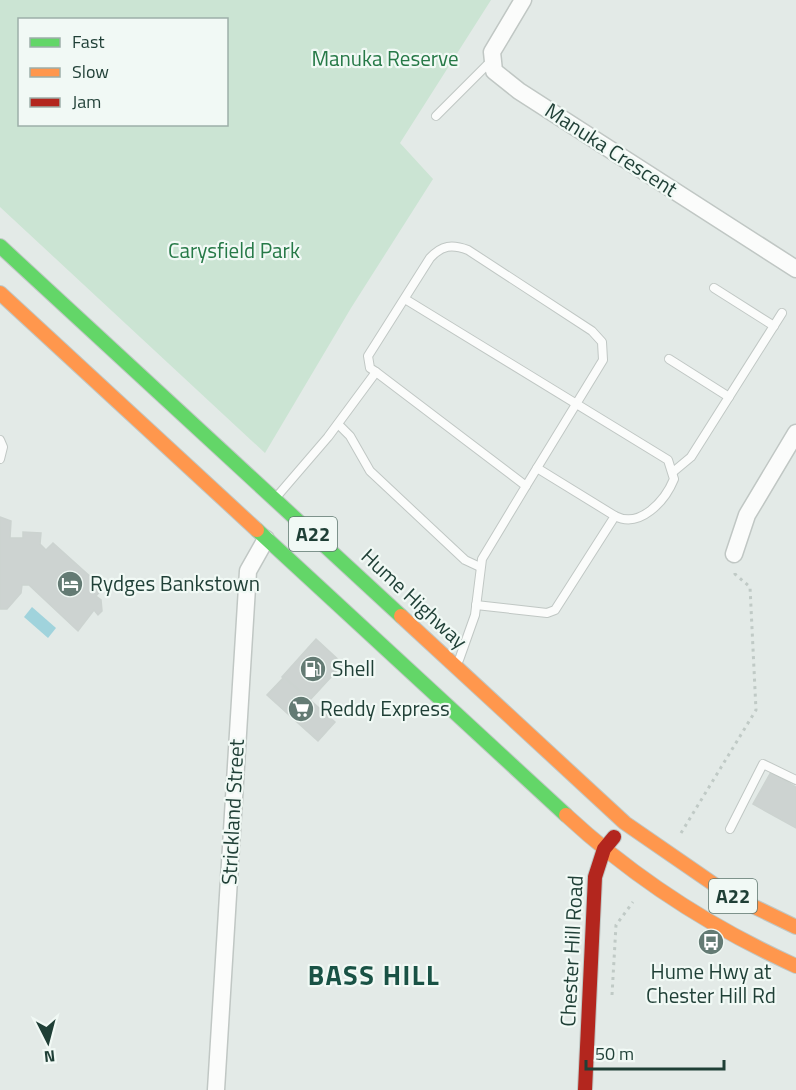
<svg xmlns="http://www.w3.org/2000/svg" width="796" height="1090" font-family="'Titillium Web',sans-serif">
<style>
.green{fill:#cbe4d3;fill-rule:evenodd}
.water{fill:#a0d3dc}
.building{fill:#cdd3d1;stroke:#ccd3d0;stroke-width:1.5}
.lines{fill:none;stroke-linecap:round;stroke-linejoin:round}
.lane-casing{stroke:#c0c7c4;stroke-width:10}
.street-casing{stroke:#c0c7c4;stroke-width:19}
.fast-casing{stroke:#bfc7c4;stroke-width:16}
.slow-casing{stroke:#bfc7c4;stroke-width:16}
.jam-casing{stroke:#bfc7c4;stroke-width:16}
.path{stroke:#c0cac6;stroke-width:3;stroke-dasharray:3 4.5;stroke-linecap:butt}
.lane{stroke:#fbfcfb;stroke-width:8}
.street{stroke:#fbfcfb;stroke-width:16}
.fast{stroke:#63d668;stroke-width:14}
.slow{stroke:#ff974d;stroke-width:14}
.jam{stroke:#b3261e;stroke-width:14}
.labels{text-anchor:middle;stroke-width:4.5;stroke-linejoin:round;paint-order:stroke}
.shield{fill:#f1f9f5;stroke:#5e776f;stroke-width:1.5}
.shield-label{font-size:20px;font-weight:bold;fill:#1f3f36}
.park-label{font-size:21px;fill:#267947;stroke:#f1f9f5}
.street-label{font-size:21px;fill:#1f3f36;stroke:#f1f9f5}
.poi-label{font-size:21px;fill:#1f3f36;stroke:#f1f9f5;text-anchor:start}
.district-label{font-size:27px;font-weight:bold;letter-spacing:1.5px;fill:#195245;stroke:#f1f9f5}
</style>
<rect width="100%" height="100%" fill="#e3eae7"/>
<path class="green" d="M0 0H491L400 143 433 179 351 308 265 453 0 207ZM20 20H226V124H20Z"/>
<polygon class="water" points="32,607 56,628 48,638 24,617"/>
<g class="building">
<polygon points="0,517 11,521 10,538 23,538 23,532 41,533 40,544 46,550 53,543 103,588 96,596 101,600 102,611 98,615 94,610 78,631 29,585 22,585 21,593 7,609 0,609"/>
<polygon points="316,639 343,664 309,701 282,677"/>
<polygon points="284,677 335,722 318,741 267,695"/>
<polygon points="771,772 796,787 796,828 753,804"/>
</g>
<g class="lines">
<g class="lane-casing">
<g id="lane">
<polyline points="436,116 491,61"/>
<polyline points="714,288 774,326"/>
<path d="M405 299 668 460 674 479C665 501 640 529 615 516"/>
<polyline points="669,359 729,397"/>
<path d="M376 372 370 368 368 356 430 258C442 245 452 244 468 250L592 331 602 342 603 360 526 486"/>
<polyline points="338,424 350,436 370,471 465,560 480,567"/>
<polyline points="0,440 3,447 0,459"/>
<polyline points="673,472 691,457 782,313"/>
<polyline points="279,494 328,437 376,372 526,486 482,559 475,615 459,660"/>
<polyline points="476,605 547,613 555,610 615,516 537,468"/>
<polyline points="730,829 763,764 796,780"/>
</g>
</g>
<g class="street-casing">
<g id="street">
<polyline points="523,0 492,52 494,71 519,91 796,269"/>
<polyline points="734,554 747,515 796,433"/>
<polyline points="216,1090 248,571 266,539"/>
</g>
</g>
<g class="fast-casing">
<g id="fast">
<polyline points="0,246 401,616"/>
<polyline points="257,530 566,815"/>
</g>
</g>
<g class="slow-casing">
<g id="slow">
<polyline points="0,293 257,530"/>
<polyline points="401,616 625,823 728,894 796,927"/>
<path d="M566 815C633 877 712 928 796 966"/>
</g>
</g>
<g class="jam-casing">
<polyline id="jam" points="585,1090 595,877 604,849 614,837"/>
</g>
<g class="path">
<polyline points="681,833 756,710 750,587 735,574 735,571"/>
<polyline points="612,995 616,925 633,902"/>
</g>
<use href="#lane" class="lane"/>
<use href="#street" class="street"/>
<use href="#fast" class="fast"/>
<use href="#slow" class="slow"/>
<use href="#jam" class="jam"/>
</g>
<defs>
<g id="hotel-disc" transform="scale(1.35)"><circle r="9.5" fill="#647b74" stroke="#f1f9f5"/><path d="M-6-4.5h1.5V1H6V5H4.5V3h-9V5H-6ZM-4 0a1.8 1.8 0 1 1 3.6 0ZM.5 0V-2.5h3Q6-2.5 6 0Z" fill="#fff"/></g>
<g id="fuel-disc" transform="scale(1.35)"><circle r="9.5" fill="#647b74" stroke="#f1f9f5"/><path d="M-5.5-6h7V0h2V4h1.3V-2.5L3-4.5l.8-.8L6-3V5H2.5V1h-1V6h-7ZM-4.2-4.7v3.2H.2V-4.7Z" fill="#fff"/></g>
<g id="supermarket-disc" transform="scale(1.35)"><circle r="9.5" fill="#647b74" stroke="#f1f9f5"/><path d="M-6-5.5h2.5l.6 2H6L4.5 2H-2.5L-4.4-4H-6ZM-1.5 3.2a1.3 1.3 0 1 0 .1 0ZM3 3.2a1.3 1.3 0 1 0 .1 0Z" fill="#fff"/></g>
<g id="bus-disc" transform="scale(1.35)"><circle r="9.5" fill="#647b74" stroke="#f1f9f5"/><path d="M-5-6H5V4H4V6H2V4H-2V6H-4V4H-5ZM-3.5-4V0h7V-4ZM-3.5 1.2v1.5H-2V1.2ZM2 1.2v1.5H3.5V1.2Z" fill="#fff"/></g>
</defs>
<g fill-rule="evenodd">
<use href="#hotel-disc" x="70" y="584"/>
<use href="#fuel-disc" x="313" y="669"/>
<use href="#supermarket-disc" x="301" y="709"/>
<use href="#bus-disc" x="711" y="942"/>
</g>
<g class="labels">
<g class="shield">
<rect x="289" y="517" width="48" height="34" rx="4.5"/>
<rect x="709" y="879" width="48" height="34" rx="4.5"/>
</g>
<g class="shield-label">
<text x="313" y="541">A22</text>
<text x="733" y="903">A22</text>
</g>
<g class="park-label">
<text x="385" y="66">Manuka Reserve</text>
<text x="234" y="258">Carysfield Park</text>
</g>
<g class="street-label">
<text transform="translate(611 150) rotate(33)" y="7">Manuka Crescent</text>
<text transform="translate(414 599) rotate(43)" y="7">Hume Highway</text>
<text transform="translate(233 812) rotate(-87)" y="7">Strickland Street</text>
<text transform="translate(572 951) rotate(-87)" y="7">Chester Hill Road</text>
</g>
<g class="poi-label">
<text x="90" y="591">Rydges Bankstown</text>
<text x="332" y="676">Shell</text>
<text x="320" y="716">Reddy Express</text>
<text x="711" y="979" text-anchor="middle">Hume Hwy at<tspan x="711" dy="24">Chester Hill Rd</tspan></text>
</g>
<g class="district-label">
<text x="374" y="985">BASS HILL</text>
</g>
</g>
<rect x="18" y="18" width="210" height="108" fill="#f1f9f5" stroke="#9dafa9" stroke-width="1.5"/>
<rect x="30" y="38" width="30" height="9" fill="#63d668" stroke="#9dafa9" stroke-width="1.5"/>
<text x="72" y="48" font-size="18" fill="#1f3f36">Fast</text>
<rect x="30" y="68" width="30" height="9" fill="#ff974d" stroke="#9dafa9" stroke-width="1.5"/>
<text x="72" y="78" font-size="18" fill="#1f3f36">Slow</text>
<rect x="30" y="98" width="30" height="9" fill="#b3261e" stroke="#9dafa9" stroke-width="1.5"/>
<text x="72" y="108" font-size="18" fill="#1f3f36">Jam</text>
<g transform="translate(48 1042) rotate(174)" stroke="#f1f9f5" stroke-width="4.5" paint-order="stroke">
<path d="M0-4.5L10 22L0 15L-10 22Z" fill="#1f3f36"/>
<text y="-9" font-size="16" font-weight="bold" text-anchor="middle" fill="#1f3f36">N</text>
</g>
<path d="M586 1060v9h138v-9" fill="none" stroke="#1f3f36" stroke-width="3"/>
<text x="595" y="1060" font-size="18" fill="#1f3f36" stroke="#f1f9f5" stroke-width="4.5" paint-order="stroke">50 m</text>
</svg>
